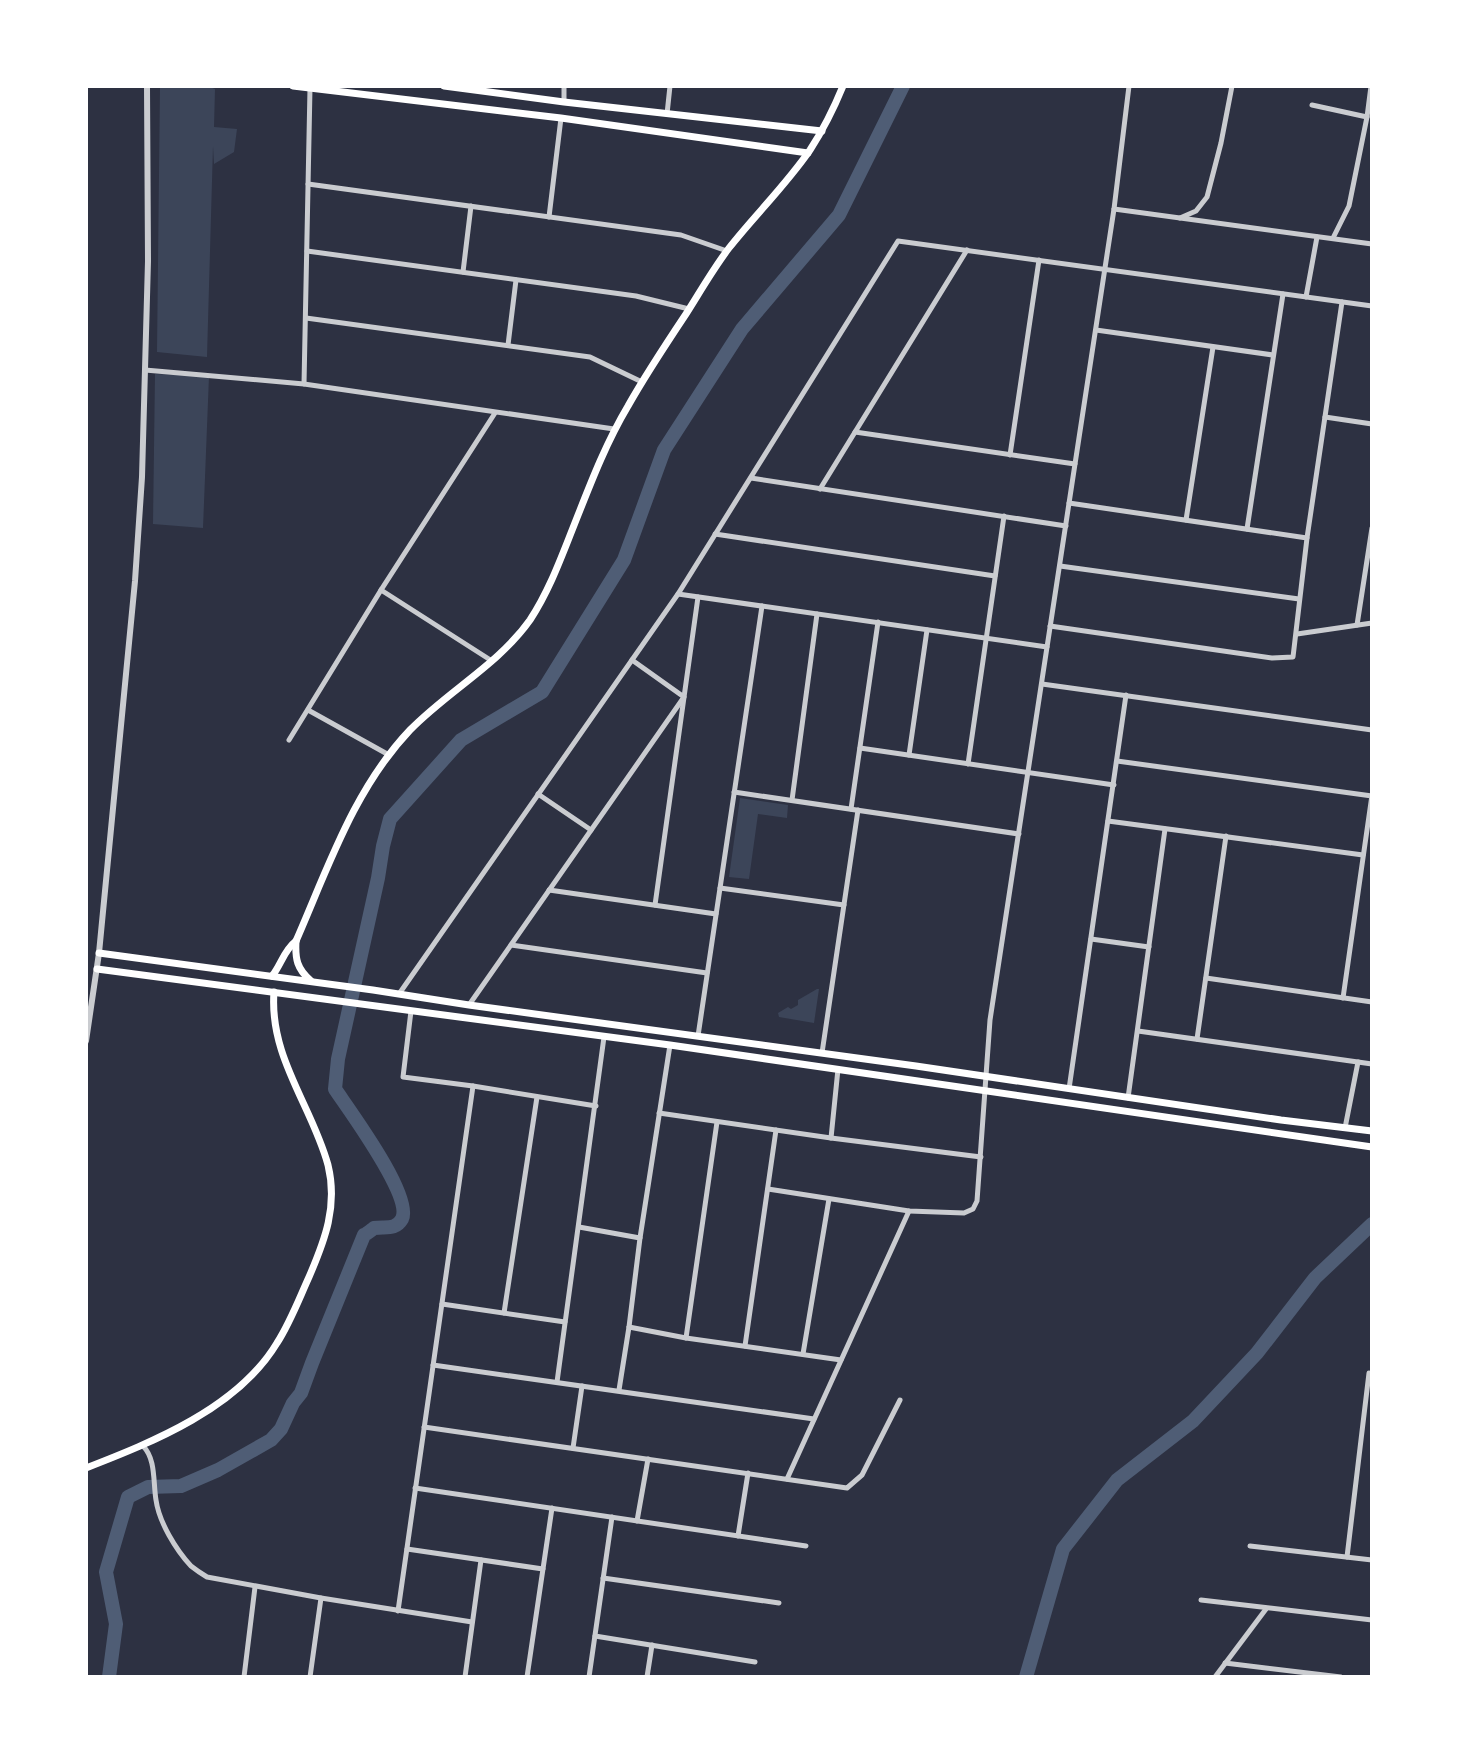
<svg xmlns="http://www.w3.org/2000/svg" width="1458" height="1763" font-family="Manrope,sans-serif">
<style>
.green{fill:#3c4559}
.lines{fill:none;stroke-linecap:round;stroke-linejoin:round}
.river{stroke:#4f5d75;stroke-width:14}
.minor{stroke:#caccd0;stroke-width:5}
.tertiary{stroke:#caccd0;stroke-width:6}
.secondary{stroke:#fff;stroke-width:7}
</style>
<rect width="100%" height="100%" fill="#2d3142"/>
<g class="green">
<polygon points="160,86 207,86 215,89 214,127 237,129 234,152 214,164 213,146 207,357 157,352"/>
<polygon points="155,374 209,376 203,528 153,524"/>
<polygon points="740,798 788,805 787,818 758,814 749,879 729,877"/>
<polygon points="817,989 819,989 814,1023 779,1017 778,1013 788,1007 791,1009 798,1005 798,1000"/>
</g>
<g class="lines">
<g class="river">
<path d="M109 1677 116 1624 106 1572 128 1497 148 1487 181 1486 218 1470 271 1440 281 1429 293 1403 301 1393 312 1363 364 1235C365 1235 373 1229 374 1228 385 1226 395 1231 402 1219 413 1196 349 1110 335 1089L338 1059 378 878 383 846 390 819 461 740 542 692 624 560 664 450 742 329 839 215 903 86"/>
<polyline points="1026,1677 1063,1549 1117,1480 1193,1421 1257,1353 1315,1278 1372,1224"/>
</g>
<g class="minor">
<polyline points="564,102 564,86"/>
<polyline points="1312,105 1367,117"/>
<polyline points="667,114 670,86"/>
<polyline points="308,184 681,235 727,251"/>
<polyline points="1114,209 1372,244"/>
<polyline points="549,217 561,118"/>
<polyline points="1180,218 1196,211 1207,197 1221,143 1232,86"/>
<polyline points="1333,238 1349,206 1367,117 1371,86"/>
<polyline points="307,251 636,296 689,309"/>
<polyline points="463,272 471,206"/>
<polyline points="1306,297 1317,237"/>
<polyline points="306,318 590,357 642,382"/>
<polyline points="1096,330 1273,355"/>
<polyline points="508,345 516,280"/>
<polyline points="145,370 304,384 614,429"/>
<polyline points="304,384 310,88"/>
<polyline points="1325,417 1372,424"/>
<polyline points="855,432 1075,464"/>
<polyline points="1010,455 1039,260"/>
<polyline points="751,478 1066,526"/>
<polyline points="820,489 967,250"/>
<polyline points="1069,503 1307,538"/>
<polyline points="1186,520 1213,347"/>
<polyline points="1247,529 1283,294"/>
<polyline points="715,534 995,576"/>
<polyline points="1060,566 1299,599"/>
<polyline points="381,590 492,661"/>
<polyline points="678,594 1047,647"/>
<polyline points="1357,625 1372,528"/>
<polyline points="1050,626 1272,658 1293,657 1307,538 1342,302"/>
<polyline points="1297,634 1372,623"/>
<polyline points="1042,684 1372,730"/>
<polyline points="308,710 389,755"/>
<polyline points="289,740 381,590 495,413"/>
<polyline points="860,748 1114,785"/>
<polyline points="909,755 927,630"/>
<polyline points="1117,761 1372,796"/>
<polyline points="968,764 1004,516"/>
<polyline points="734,792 1019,834"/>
<polyline points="538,794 591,830"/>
<polyline points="792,800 817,614"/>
<polyline points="851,809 878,622"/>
<polyline points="1108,821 1363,855"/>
<polyline points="720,888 844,905"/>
<polyline points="549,890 716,914"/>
<polyline points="655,905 698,597"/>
<polyline points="1091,939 1149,947"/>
<polyline points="511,945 707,973"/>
<polyline points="1206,978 1372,1002"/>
<polyline points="399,994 678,594 898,241 1372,306"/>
<polyline points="1343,998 1372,795"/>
<polyline points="469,1005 684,697 632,660"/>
<polyline points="411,1011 403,1077 473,1086 596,1106"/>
<polyline points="1138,1031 1372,1064"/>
<polyline points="698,1036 762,606"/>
<polyline points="1197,1039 1226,836"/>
<polyline points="822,1053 858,810"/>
<polyline points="1069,1089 1126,695"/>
<polyline points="1128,1098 1165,829"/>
<polyline points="659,1113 831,1138 981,1157"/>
<polyline points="1345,1128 1358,1062"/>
<polyline points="831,1138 838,1069"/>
<polyline points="768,1189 909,1211 964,1213 973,1209 977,1201 990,1020 1114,209 1129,86"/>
<polyline points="579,1227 640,1238"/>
<polyline points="442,1304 565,1322"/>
<polyline points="504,1313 537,1097"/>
<polyline points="629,1327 686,1338 841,1360"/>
<polyline points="686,1338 717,1122"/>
<polyline points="745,1346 776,1130"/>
<polyline points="803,1354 829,1199"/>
<polyline points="433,1365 814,1419"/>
<polyline points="557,1382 604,1037"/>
<polyline points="619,1390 629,1327 640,1238 670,1045"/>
<polyline points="424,1427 847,1488 862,1475 900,1400"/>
<path d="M143 1446C156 1459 153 1482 156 1500 159 1522 176 1550 191 1566 196 1570 202 1574 207 1577L321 1598 472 1622"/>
<polyline points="573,1448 582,1386"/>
<polyline points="787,1479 909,1211"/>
<polyline points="415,1488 806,1546"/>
<polyline points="637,1521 648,1459"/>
<polyline points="738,1536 748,1473"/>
<polyline points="1250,1546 1372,1560"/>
<polyline points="407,1549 543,1569"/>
<polyline points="1347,1557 1369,1373"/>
<polyline points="603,1578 779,1603"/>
<polyline points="1201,1600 1372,1620"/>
<polyline points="398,1611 473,1086"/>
<polyline points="595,1636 755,1662"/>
<polyline points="1225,1663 1341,1677"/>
<polyline points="244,1677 255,1587"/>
<polyline points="310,1677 321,1598"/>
<polyline points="465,1677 481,1560"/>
<polyline points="527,1677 552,1508"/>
<polyline points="589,1677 612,1517"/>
<polyline points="647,1677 652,1645"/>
<polyline points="1215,1677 1266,1609"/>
</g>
<polyline class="tertiary" points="86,1041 99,953 135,581 142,477 148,261 147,86"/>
<g class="secondary">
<polyline points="293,86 561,118 808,153"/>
<polyline points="444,86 564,102 822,131"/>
<polyline points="99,953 373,990 469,1005 916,1066 1281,1120 1372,1131"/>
<polyline points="97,969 670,1045 1372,1147"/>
<path d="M272 976C281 965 284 950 296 941"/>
<path d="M311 981C297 969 295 959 296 941 328 868 354 789 410 730 448 691 499 664 530 620 547 594 558 566 569 538 587 493 603 448 628 406 646 374 666 344 686 314 700 292 713 269 729 248 755 215 786 185 810 150 823 130 834 108 843 86"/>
<path d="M86 1468C153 1442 238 1408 277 1343 290 1323 299 1299 309 1277 325 1240 338 1206 328 1165 312 1106 269 1057 274 992"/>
</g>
</g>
<rect width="1458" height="1763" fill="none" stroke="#ffffff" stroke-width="176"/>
</svg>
